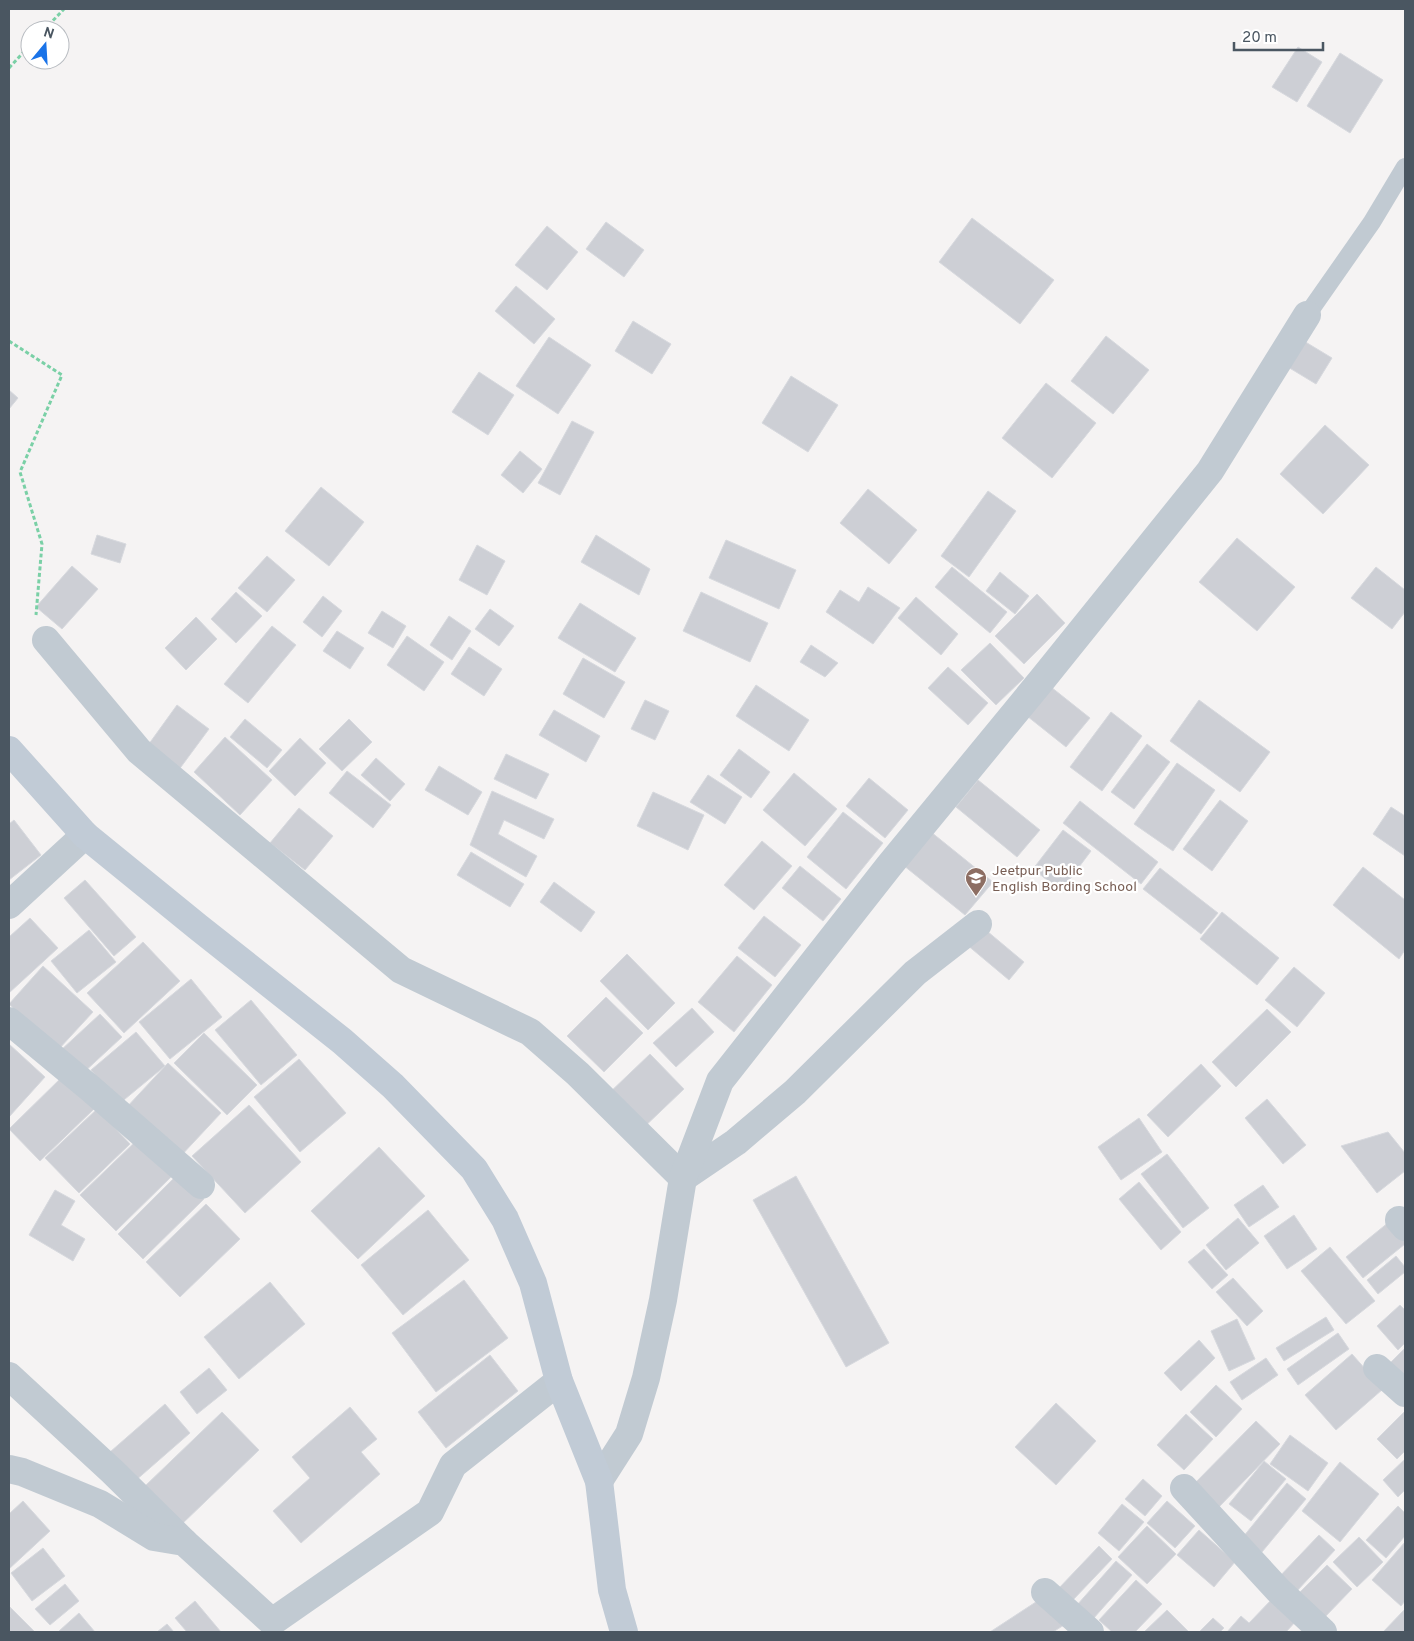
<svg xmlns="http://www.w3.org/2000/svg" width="1414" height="1641" font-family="Overpass,sans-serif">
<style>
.building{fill:#cdcfd5;stroke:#d7d9de}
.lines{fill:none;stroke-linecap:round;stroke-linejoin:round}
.path{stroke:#7ad0a6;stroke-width:3;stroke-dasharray:4 2.5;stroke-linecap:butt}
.lane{stroke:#c1cad2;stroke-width:18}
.street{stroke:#c1cad2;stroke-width:28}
.secondary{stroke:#c1cbd6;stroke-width:28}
.labels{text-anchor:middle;stroke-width:4.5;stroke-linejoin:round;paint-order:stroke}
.education-label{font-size:14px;fill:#785e54;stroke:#fff;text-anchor:start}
</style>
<rect width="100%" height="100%" fill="#f5f3f3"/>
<g class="building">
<polygon points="1298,47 1322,62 1297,102 1272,87"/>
<polygon points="1340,53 1383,80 1350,133 1307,106"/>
<polygon points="972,218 1054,280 1020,324 939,262"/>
<polygon points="606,222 644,250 624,277 586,249"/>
<polygon points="547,226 578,252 547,290 515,265"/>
<polygon points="516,286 555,319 534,344 495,311"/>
<polygon points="633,321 671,344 652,374 615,351"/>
<polygon points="1284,329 1332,358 1316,384 1268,355"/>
<polygon points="1106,336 1149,370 1113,414 1071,381"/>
<polygon points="549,337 591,365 558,414 516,386"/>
<polygon points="479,372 514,395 488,435 452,412"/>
<polygon points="791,376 838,405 808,452 762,423"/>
<polygon points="1046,383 1096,423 1052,478 1002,438"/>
<polygon points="9,390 18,398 9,409"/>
<polygon points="572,421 594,432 560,495 538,483"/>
<polygon points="1325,425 1369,465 1323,514 1280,474"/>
<polygon points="520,451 542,469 523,493 501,475"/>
<polygon points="321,487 364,522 329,566 285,531"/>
<polygon points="868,489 917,530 889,564 840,523"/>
<polygon points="988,491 1016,511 969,577 941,556"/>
<polygon points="97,535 126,544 120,563 91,554"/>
<polygon points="596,535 650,569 639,595 581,562"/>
<polygon points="1237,538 1295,587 1257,631 1199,582"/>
<polygon points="726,540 796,570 779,609 709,578"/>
<polygon points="477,545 505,561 487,595 459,580"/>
<polygon points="267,556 295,580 267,612 238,588"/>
<polygon points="72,566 98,589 62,629 36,607"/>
<polygon points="952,567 1007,612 990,633 935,587"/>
<polygon points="1376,567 1405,590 1405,612 1392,629 1351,598"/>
<polygon points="1000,572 1029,596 1015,614 986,591"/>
<polygon points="868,587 900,608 873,644 826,612 840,590 859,602"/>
<polygon points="236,592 262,616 236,643 211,619"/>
<polygon points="701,592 768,623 750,662 683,631"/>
<polygon points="1037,594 1065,623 1024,664 995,636"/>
<polygon points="323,596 342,611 322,637 303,622"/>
<polygon points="916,597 958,634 941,655 898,618"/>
<polygon points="580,603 636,638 615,672 558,638"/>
<polygon points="490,609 514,626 499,646 475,629"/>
<polygon points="382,611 406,626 393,648 368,633"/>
<polygon points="449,616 471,631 452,660 430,645"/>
<polygon points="196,617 217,639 186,670 165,648"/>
<polygon points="272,626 296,645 248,703 224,684"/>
<polygon points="337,631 364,648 350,669 323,651"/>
<polygon points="407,636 444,662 424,691 387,665"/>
<polygon points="990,643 1024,678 996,705 961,670"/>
<polygon points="811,645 838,663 825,677 800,662"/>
<polygon points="469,647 502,669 484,696 451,674"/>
<polygon points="583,658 625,682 604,718 563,694"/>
<polygon points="948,667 988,703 968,725 928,688"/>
<polygon points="756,685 809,720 789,751 736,716"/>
<polygon points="1051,687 1090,718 1066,747 1027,716"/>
<polygon points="645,700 669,711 655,740 631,729"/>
<polygon points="1199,700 1270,752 1240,792 1170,741"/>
<polygon points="177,705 209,729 178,771 146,748"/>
<polygon points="554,710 600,736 586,762 539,735"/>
<polygon points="1111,712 1142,736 1102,791 1070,767"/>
<polygon points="245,719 282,750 267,768 230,737"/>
<polygon points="349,719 372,742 342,771 319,749"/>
<polygon points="225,737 272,780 240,815 194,772"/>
<polygon points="300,738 326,763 295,796 269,771"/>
<polygon points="1147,744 1170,762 1134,809 1111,792"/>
<polygon points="739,749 770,772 751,798 720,775"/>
<polygon points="506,754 549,774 536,799 494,779"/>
<polygon points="376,758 405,784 390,801 361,775"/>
<polygon points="1177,763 1215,790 1173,851 1134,824"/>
<polygon points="439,766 482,792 468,815 425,790"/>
<polygon points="347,771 391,805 373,828 329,793"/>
<polygon points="794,773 837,809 805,846 763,810"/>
<polygon points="708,775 742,797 725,824 690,802"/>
<polygon points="869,778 908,810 885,838 846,806"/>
<polygon points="978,780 1040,830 1017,857 956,807"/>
<polygon points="492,791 554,819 544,839 504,820 498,834 537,856 526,877 470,845"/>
<polygon points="653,792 704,815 688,850 637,826"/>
<polygon points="1220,800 1248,821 1212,871 1183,849"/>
<polygon points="1080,801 1158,862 1141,884 1063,823"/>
<polygon points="1391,807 1405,816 1405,856 1373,834"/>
<polygon points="299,808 333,836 305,870 270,843"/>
<polygon points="843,812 883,843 846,889 807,857"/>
<polygon points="14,820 41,855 9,880 9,824"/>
<polygon points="1063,830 1091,851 1061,891 1033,869"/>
<polygon points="931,832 993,882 965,915 903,865"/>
<polygon points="762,841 792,866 754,910 724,885"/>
<polygon points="471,852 524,884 510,907 457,875"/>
<polygon points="800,866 841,899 823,921 782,888"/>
<polygon points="1363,867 1405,900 1405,950 1399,959 1333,905"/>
<polygon points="1160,868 1218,913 1201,934 1143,889"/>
<polygon points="85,880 136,937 114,956 64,898"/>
<polygon points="554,882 595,912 581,932 540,902"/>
<polygon points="1222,912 1279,958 1257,985 1200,939"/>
<polygon points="764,916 801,945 775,977 738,948"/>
<polygon points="30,918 58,948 9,993 9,937"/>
<polygon points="981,926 1024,962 1009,980 966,944"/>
<polygon points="89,930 116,962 77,993 51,961"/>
<polygon points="143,942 180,981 124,1033 87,993"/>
<polygon points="627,954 675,1003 648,1030 600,981"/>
<polygon points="737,956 772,985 734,1032 698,1002"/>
<polygon points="43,966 93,1012 58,1050 9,1004"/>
<polygon points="1294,967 1325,993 1297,1027 1265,1000"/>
<polygon points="191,979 222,1017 170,1059 139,1022"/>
<polygon points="606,997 643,1033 604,1072 567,1036"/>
<polygon points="251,1000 297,1055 261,1085 215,1030"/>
<polygon points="692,1008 714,1032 676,1067 653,1043"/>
<polygon points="1267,1009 1291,1032 1236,1087 1212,1062"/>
<polygon points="100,1014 122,1037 82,1074 60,1051"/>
<polygon points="136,1032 165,1066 119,1104 91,1070"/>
<polygon points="204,1033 257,1085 227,1115 174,1063"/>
<polygon points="9,1044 45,1077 9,1117"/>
<polygon points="650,1054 684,1089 640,1131 606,1096"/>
<polygon points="299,1059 346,1113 300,1152 254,1097"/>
<polygon points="168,1063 221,1113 178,1159 125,1109"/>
<polygon points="1201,1064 1221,1086 1168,1137 1147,1115"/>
<polygon points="62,1077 94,1109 40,1161 9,1129"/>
<polygon points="1267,1099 1306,1145 1283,1164 1245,1118"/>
<polygon points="249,1105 301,1162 245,1213 192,1156"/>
<polygon points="97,1109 130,1144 79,1193 45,1158"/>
<polygon points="1139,1118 1162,1152 1121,1180 1098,1147"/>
<polygon points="1388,1132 1405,1153 1405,1171 1377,1193 1341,1146"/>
<polygon points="137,1140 172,1176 116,1231 80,1195"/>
<polygon points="379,1147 425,1196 358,1259 311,1211"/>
<polygon points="1167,1154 1209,1208 1183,1228 1141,1174"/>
<polygon points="178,1174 204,1199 143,1259 118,1234"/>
<polygon points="796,1176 889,1343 846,1367 753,1200"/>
<polygon points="1139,1182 1181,1232 1161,1250 1119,1199"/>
<polygon points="1263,1185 1279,1207 1249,1227 1234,1205"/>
<polygon points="55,1190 75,1201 61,1225 85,1239 73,1261 29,1235"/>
<polygon points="206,1204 240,1239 180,1297 146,1262"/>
<polygon points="428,1210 469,1260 403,1315 361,1265"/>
<polygon points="1294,1215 1317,1249 1287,1269 1264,1236"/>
<polygon points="1238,1218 1259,1243 1226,1270 1206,1245"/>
<polygon points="1389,1222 1405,1242 1405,1244 1363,1278 1346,1257"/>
<polygon points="1330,1247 1375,1301 1346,1324 1301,1271"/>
<polygon points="1204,1249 1228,1275 1212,1289 1188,1262"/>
<polygon points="1396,1256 1405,1267 1405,1272 1378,1294 1367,1280"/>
<polygon points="1233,1278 1263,1311 1247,1326 1216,1292"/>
<polygon points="464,1280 508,1338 436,1392 392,1333"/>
<polygon points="270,1282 305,1324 239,1379 204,1337"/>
<polygon points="1400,1305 1405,1310 1405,1343 1398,1350 1377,1326"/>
<polygon points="1326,1317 1334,1330 1284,1361 1276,1348"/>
<polygon points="1237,1319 1255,1359 1229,1371 1211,1331"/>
<polygon points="1338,1333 1349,1349 1298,1385 1287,1369"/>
<polygon points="1199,1340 1215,1358 1181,1391 1164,1373"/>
<polygon points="1405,1348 1405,1382 1388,1365"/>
<polygon points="1352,1354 1383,1389 1336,1430 1305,1395"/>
<polygon points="490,1355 518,1391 446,1448 418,1412"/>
<polygon points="1266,1358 1278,1375 1242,1400 1230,1382"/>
<polygon points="209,1368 227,1390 197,1414 180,1392"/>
<polygon points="1216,1385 1242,1409 1216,1437 1190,1412"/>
<polygon points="1056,1403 1096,1441 1056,1485 1015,1447"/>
<polygon points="165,1404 190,1433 135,1481 110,1452"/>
<polygon points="350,1407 377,1439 361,1452 380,1474 301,1543 273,1511 310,1478 292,1457"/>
<polygon points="1405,1411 1405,1451 1397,1459 1377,1439"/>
<polygon points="222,1412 259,1450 181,1525 144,1487"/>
<polygon points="1186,1414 1213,1439 1184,1470 1157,1445"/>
<polygon points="1256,1421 1280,1444 1218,1508 1194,1484"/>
<polygon points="1290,1435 1328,1463 1308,1491 1270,1464"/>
<polygon points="1405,1459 1405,1490 1398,1497 1383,1480"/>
<polygon points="1264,1461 1286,1479 1251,1521 1229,1504"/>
<polygon points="1340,1462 1379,1494 1340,1542 1302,1511"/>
<polygon points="1143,1479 1162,1496 1145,1516 1125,1499"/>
<polygon points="1287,1483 1306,1499 1262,1552 1243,1537"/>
<polygon points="23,1501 50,1531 9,1569 9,1514"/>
<polygon points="1167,1501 1195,1526 1175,1548 1147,1523"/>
<polygon points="1122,1504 1144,1522 1119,1551 1098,1533"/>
<polygon points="1398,1506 1405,1513 1405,1536 1386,1558 1366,1540"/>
<polygon points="1147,1526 1176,1554 1147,1584 1118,1557"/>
<polygon points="1199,1530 1235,1562 1214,1587 1177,1555"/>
<polygon points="1319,1535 1335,1550 1296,1592 1279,1577"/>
<polygon points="1359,1537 1383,1562 1357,1587 1333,1562"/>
<polygon points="1405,1542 1405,1601 1401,1606 1372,1580"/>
<polygon points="1099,1546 1112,1559 1072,1601 1059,1588"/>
<polygon points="43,1548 65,1576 32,1601 11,1573"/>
<polygon points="1116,1561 1132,1575 1093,1619 1077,1605"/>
<polygon points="1327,1565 1352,1589 1322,1620 1297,1595"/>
<polygon points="1136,1580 1162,1604 1135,1632 1112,1632 1099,1620"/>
<polygon points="65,1584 79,1601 50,1625 35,1609"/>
<polygon points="1045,1596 1064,1625 1053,1632 990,1632"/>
<polygon points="1273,1598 1297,1620 1286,1632 1227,1632 1241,1616 1249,1623"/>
<polygon points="195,1601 221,1632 187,1632 175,1618"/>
<polygon points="10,1607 35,1632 9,1632"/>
<polygon points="1405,1609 1405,1632 1383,1632"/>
<polygon points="1167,1610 1189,1632 1144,1632"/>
<polygon points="79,1613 95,1632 60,1632 59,1631"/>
<polygon points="1213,1618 1224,1628 1220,1632 1199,1632"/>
<polygon points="167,1624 174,1632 157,1632"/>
</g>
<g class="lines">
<g class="path">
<polyline points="44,30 64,9"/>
<polyline points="9,68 30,45"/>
<polyline points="9,341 62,375 20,472 42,544 36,615"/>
</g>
<polyline class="lane" points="1307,315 1372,222 1405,167"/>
<g class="street">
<polyline points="46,640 139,751 401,970 530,1032 578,1074 683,1178 736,1142 795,1092 915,973 978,924"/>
<polyline points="9,905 85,835"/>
<polyline points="9,1021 91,1089 201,1185"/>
<polyline points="1399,1220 1405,1227"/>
<polyline points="1377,1368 1405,1393"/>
<polyline points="9,1376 113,1472 184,1542"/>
<polyline points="9,1469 22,1472 100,1504 154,1537 184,1542 272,1622 430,1512 453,1465 559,1381"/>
<polyline points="599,1481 629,1434 646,1378 663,1300 683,1178 720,1081 889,866 1041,681 1210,471 1307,315"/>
<polyline points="1184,1488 1278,1590 1323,1632"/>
<polyline points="1045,1592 1090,1632"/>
</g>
<polyline class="secondary" points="9,750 85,835 198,927 342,1041 393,1086 474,1169 505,1219 533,1283 559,1381 599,1481 612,1590 624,1632"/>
</g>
<defs>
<g id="school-pin" transform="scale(1.125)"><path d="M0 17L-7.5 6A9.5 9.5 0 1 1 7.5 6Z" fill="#8d6e63" stroke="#fff"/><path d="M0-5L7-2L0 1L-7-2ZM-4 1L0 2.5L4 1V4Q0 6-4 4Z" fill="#fff"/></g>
</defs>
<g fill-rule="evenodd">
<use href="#school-pin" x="976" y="878"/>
</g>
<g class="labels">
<g class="education-label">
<text x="992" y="875">Jeetpur Public<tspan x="992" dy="16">English Bording School</tspan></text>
</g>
</g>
<rect width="1414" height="1641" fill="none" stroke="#4a5661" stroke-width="20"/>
<g transform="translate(45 45) rotate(18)"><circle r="24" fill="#ffffff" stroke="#b7bbc0"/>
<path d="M0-4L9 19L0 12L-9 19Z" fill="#1a73e8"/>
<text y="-8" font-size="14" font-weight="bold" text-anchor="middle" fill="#4a5661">N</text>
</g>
<path d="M1234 42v8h89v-8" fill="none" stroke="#4a5661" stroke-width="2.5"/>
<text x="1242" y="42" font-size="15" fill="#4a5661" stroke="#ffffff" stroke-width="4" paint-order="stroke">20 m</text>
</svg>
